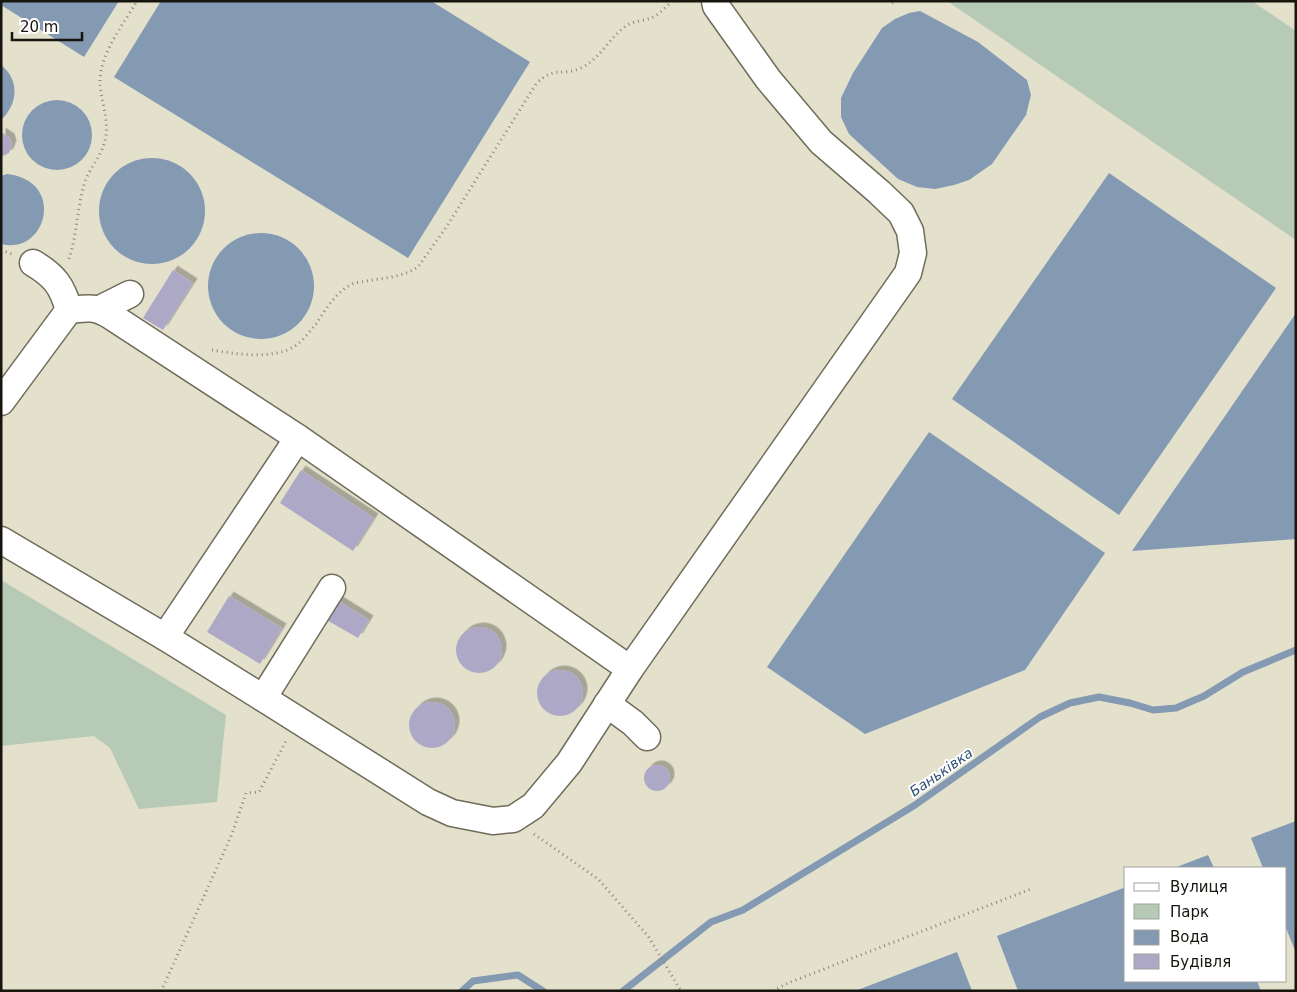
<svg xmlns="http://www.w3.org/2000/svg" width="1297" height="992" font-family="'DejaVu Sans',sans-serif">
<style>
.green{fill:#b6cab5}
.water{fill:#8499b2}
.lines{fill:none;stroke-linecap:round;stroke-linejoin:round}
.stream{stroke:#8499b2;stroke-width:7}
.building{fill:#aea8c7;filter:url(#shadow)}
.minor-casing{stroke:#6f6c5a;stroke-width:29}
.path{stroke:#8b897a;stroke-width:3;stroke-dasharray:1 4;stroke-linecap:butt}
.minor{stroke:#fff;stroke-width:26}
.labels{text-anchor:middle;stroke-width:4;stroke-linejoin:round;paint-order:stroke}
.water-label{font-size:14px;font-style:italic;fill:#2f5075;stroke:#fff}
</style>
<defs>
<filter id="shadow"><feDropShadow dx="4.5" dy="-4.5" stdDeviation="0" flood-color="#0004"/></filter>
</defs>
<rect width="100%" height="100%" fill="#e3e0cc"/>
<g class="green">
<polygon points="947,1 1252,1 1296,31 1296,240"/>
<polygon points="1,580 226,715 217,802 139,809 110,748 94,736 1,746"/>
</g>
<g class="water">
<polygon points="1,1 119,1 84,57 1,5"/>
<polygon points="161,1 431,1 530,62 408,258 114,77"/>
<polygon points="920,11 978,42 1027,80 1031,95 1026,115 992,164 969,180 954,185 935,189 917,187 898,179 849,134 841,117 841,98 853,73 882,28 895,19 909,13"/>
<path d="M1 65C20 80 18 104 1 120Z"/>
<circle cx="57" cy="135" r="35"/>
<circle cx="152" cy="211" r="53"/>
<polygon points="1109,173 1276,288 1119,515 952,399"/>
<path d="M7 174C67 181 46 256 1 244V176Z"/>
<circle cx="261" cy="286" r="53"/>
<polygon points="1296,313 1296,539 1132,551"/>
<polygon points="929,432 1105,553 1025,670 865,734 767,667"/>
<polygon points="1296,821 1296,953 1286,928 1286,868 1263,868 1251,838"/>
<polygon points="1208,855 1214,868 1174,868"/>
<polygon points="1126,887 1126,981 1257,981 1261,991 1018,991 997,936"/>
<polygon points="957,952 972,991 855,991"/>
</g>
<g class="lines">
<g class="stream">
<polyline points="462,991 473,981 518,975 543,991"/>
<polyline points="623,991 711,922 743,910 915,805 1040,717 1070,703 1099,697 1130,703 1153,710 1176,708 1204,696 1243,672 1296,650"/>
</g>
</g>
<g class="building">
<polygon points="1,132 10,138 12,145 9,153 1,157"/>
<polygon points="173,270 193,283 163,330 143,318"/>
<polygon points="301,470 374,518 353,551 280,503"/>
<polygon points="229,596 282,628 260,664 207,632"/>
<polygon points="337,600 369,620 358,638 325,619"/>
<circle cx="479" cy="650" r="23"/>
<circle cx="560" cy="693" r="23"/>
<circle cx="432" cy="725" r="23"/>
<circle cx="657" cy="778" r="13"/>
</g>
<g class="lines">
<g class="minor-casing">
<g id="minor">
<path d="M33 263C55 276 62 286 69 310 88 308 94 306 111 316L298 438 630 669"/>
<polyline points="100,309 130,294"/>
<polyline points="1,402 69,310"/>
<polyline points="1,540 165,637 263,698 332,588"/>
<polyline points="165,637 298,438"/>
<polyline points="263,698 428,802 452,813 493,821 513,819 533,806 569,763 630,669 908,273 913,253 910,231 901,213 879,192 821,142 768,79 716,6 715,1"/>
<polyline points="607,704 633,723 647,737"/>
</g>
</g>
<g class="path">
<polyline points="892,3 896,1"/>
<polyline points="1,250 12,254"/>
<path d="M69 259C77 235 77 209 84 185 88 170 100 158 104 144 111 124 101 103 100 83 99 55 123 25 137 1"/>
<path d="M212 350C235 354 274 360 295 346 303 341 310 331 316 324 326 309 335 293 352 284 356 282 362 282 367 281 384 278 403 277 418 267L447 226 536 84C555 65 561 77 581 68 600 59 609 38 626 26 633 21 643 21 651 18 659 15 666 7 672 1"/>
<polyline points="534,834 598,879 648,936 681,991"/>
<polyline points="160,991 164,985 232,834 246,793 259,792 286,741"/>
<polyline points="773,991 788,983 1031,889"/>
</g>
<use href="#minor" class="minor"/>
</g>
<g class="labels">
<g class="water-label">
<text transform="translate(941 772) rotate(-35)" y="5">Баньківка</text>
</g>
</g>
<rect width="1297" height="992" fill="none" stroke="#16150e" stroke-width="5"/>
<rect x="1124" y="867" width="162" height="115" fill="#ffffff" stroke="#a2a19f"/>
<rect x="1134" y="883" width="25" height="8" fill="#ffffff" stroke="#a2a19f"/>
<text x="1170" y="892" font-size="15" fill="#16150e">Вулиця</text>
<rect x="1134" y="904" width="25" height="15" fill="#b6cab5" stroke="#a2a19f"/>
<text x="1170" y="917" font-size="15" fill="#16150e">Парк</text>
<rect x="1134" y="930" width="25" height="15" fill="#8499b2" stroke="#a2a19f"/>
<text x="1170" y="942" font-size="15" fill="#16150e">Вода</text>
<rect x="1134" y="954" width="25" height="15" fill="#aea8c7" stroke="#a2a19f"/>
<text x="1170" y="967" font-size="15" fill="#16150e">Будівля</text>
<path d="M12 32v8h70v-8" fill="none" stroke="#16150e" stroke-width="2.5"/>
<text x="20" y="32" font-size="15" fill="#16150e" stroke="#ffffff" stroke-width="4" paint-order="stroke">20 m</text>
</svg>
